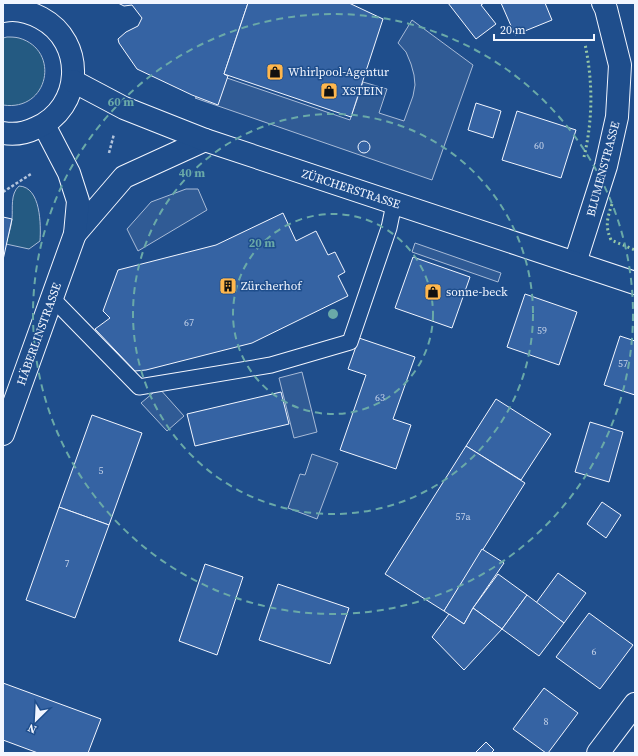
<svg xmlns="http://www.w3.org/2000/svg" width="638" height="756" font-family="'Source Serif 4',serif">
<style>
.green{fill:#245a82;stroke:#a8bbd7}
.parking{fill:#305b95;stroke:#a8bbd7}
.building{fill:#3563a3;stroke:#f2f6ff}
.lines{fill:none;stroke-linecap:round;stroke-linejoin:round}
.lane-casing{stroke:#f2f6ff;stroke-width:17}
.street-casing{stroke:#f2f6ff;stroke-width:24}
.secondary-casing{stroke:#f2f6ff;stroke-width:24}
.primary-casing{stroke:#f2f6ff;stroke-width:24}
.path{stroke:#b3c4dc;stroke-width:2.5;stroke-dasharray:3 2;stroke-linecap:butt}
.lane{stroke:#1f4e8c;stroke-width:15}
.street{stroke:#1f4e8c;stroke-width:22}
.secondary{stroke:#1f4e8c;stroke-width:22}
.primary{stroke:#1f4e8c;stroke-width:22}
.hedge{stroke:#97c8a6;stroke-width:3;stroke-dasharray:2 3;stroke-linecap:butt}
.ring{fill:none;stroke:#6aa9a8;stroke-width:2;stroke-dasharray:7 5}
.labels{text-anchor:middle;stroke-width:3;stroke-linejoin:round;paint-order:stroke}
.number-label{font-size:10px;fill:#c3d1e8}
.poi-label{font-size:12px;fill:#f2f6ff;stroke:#1f4e8c;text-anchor:start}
.street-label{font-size:12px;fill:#f2f6ff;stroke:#1f4e8c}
.centre{fill:#6aa9a8;stroke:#1f4e8c;stroke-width:2}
.ring-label{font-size:12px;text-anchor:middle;font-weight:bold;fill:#6aa9a8;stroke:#1f4e8c;stroke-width:3;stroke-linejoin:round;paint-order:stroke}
</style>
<rect width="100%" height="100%" fill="#1f4e8c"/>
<g class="green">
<path d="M7 37C11 37 15 37 19 38 61 50 49 112 3 105V38Z"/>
<path d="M19 186C41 187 41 225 40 241L29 249 6 244C8 236 11 228 12 219 13 208 10 194 19 186Z"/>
</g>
<g class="parking">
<polygon points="412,20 473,65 432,180 195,98 227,78 350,120 363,82 387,89 379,113 404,121 413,96 415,85 414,75 411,64 406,52 398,43"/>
<polygon points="186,189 198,189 207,210 138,251 127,229 151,202"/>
<polygon points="415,243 501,273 498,282 412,252"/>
<polygon points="302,372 317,432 294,438 279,378"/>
<polygon points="159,388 184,416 167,431 141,403"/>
<polygon points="312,454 338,463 317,519 288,508 300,474 305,475"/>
</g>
<g class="building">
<polygon points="118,3 248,3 224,74 228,76 218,105 192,95 137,69 119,43 118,39 126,32 138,26 142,18 132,5 124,6"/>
<polygon points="248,3 349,3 383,19 351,117 224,74"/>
<polygon points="448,3 484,3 481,5 496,24 476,39"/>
<polygon points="501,3 545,3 552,20 515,35"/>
<polygon points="476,103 501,111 493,138 468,130"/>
<polygon points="517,111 576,130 561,178 502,160"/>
<circle cx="364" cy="147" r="6"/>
<polygon points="283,213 296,241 316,231 328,255 335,252 345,272 338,276 348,296 252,343 146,370 135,371 95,329 110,318 103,311 118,270 216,245"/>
<polygon points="3,217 12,219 3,260"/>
<polygon points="413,257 470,277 452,328 395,308"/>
<polygon points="525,294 577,312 559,365 507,347"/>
<polygon points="620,336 635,341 635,395 604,385"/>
<polygon points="359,338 415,357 393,419 411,425 396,469 340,450 366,375 348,369"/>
<polygon points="281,392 289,424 195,446 187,414"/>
<polygon points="496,399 551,434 521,480 466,446"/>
<polygon points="92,415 142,433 109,525 59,507"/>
<polygon points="590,422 623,432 609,482 575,472"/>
<polygon points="466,446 525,483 444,611 385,574"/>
<polygon points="602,502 621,515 606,538 587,524"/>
<polygon points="59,507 109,525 75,618 26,600"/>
<polygon points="482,549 504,563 473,608 464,624 444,611"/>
<polygon points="205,564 243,577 217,655 179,641"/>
<polygon points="558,573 586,593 564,623 536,603"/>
<polygon points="498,574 527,595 502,629 473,608"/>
<polygon points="278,584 349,608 330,664 259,640"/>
<polygon points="527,595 564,623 539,656 502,629"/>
<polygon points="473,608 502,629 464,670 432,637 449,614 464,624"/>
<polygon points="589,613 633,645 600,689 556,657"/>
<polygon points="3,683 101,719 88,753 38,753 3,740"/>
<polygon points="544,688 578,713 548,753 546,753 513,729"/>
<polygon points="486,742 494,750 491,753 475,753"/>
</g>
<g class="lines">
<g class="lane-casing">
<polyline id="lane" points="51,297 139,387 271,365 350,342 389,228 394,204"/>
</g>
<g class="street-casing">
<g id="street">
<polyline points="575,263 606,166 617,117 620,65 606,9 603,3"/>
<polyline points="598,753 635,704"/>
</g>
</g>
<g class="secondary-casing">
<g id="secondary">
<polyline points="75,234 124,177 205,140"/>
<polyline points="3,434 75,234 78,201 69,173 44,125"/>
</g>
</g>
<g class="primary-casing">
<g id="primary">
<path d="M3 11C16 8 30 12 41 18 86 42 83 108 36 128 26 133 14 135 3 133"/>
<polyline points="73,81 124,108 205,140 635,283"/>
</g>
</g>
<g class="path">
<polyline points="109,153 114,134"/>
<polyline points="3,192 31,174"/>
</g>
<use href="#lane" class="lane"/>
<use href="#street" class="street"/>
<use href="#secondary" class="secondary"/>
<use href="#primary" class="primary"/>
<g class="hedge">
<path d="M584 157C593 119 593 82 585 44"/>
<path d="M612 204C607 219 605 226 611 240L635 250"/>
<polyline points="633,319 635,320"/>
</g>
</g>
<g class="ring">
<circle cx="333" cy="314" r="100"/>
<circle cx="333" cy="314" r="200"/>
<circle cx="333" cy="314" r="300"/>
</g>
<defs>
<g id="shop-square" transform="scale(0.9)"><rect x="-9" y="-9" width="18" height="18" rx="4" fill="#ffb74d" stroke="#1f4e8c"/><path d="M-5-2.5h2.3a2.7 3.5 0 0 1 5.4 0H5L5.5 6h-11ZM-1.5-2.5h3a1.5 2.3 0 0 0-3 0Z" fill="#111"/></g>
<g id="building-square" transform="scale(0.9)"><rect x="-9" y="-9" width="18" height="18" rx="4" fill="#ffb74d" stroke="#1f4e8c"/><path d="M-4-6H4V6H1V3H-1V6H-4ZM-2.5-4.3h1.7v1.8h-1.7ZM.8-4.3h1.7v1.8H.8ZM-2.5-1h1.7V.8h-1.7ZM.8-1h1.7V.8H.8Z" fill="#111"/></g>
</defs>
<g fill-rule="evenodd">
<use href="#shop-square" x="275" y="72"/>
<use href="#shop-square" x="329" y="91"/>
<use href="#building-square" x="228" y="286"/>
<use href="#shop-square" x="433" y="292"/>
</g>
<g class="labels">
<g class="number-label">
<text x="539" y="149">60</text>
<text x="189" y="326">67</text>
<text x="542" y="334">59</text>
<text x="623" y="367">57</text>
<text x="380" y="401">63</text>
<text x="101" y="474">5</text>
<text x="463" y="520">57a</text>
<text x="67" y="567">7</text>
<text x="594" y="655">6</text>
<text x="546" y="725">8</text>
</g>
<g class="poi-label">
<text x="288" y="76">Whirlpool-Agentur</text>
<text x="342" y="95">XSTEIN</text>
<text x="241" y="290">Zürcherhof</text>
<text x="446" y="296">sonne-beck</text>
</g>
<g class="street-label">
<text transform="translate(603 169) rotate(-75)" y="4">BLUMENSTRASSE</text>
<text transform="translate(351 189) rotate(18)" y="4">ZÜRCHERSTRASSE</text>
<text transform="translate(39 334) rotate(-70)" y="4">HÄBERLINSTRASSE</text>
</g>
</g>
<circle cx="333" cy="314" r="6" class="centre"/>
<g class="ring-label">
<text x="121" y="106">60 m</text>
<text x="192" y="177">40 m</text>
<text x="262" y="247">20 m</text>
</g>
<rect width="638" height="756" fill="none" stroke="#f2f6ff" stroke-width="8"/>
<g transform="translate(36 720) rotate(204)" stroke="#1f4e8c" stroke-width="3" paint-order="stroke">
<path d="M0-3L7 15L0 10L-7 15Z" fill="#f2f6ff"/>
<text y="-6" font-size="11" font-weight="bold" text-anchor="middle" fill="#f2f6ff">N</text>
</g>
<path d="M494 34v6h100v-6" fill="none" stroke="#f2f6ff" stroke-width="2"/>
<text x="500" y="34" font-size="12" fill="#f2f6ff" stroke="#1f4e8c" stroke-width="3" paint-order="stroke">20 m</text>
</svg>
